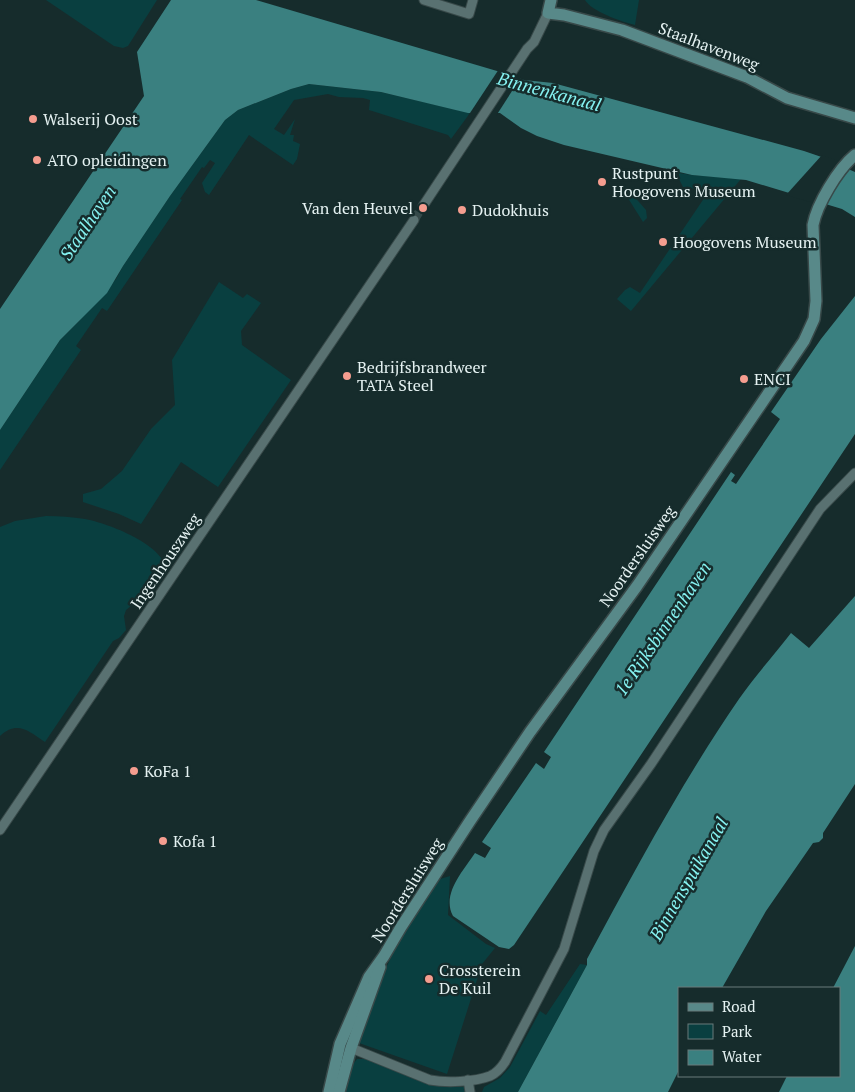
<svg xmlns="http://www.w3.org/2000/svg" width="855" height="1092" font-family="'PT Serif',serif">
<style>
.green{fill:#093f40}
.water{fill:#3a8080}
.pier{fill:#162c2c}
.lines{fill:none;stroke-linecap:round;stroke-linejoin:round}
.street-tunnel{stroke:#354a4a;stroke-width:9;stroke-dasharray:9 4.5;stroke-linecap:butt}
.street-casing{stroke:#384949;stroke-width:11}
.secondary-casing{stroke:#384949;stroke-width:14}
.street{stroke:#597171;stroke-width:9}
.secondary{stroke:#588989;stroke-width:11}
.poi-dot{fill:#f59d8f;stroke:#162c2c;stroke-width:2}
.labels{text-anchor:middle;stroke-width:5;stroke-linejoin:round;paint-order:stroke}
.street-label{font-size:16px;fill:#e5f2f2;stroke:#162c2c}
.poi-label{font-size:16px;fill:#e5f2f2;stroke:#162c2c;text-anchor:start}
.water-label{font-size:18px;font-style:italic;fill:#86f3f2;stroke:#162c2c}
</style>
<rect width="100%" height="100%" fill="#162c2c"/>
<g class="green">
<polygon points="46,0 157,0 128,46 123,48 114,46"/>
<path d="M585 0H639L635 25C622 22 591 11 585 0Z"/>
<polygon points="309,84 381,92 470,113 451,139 448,135 369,110 370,100 363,98 339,97 328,94 294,100 274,129 284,135 295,119 290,135 294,135 293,141 300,144 297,159 293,165 249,135 209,195 205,192 202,183 215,163 210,160 204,168 202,167 180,199 182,200 107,311 102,308 76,346 81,350 0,470 0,430 60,340 78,322 116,279 123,266 170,196 225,120 238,110 291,89"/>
<polygon points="679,173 692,175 741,179 631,311 617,299 625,290 630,287 640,293 709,191 683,187 679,179"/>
<polygon points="624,185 646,210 647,218 643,222 621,187"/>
<polygon points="219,282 243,298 247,294 261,303 241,331 242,345 291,380 218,487 181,462 141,524 119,514 83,502 83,494 101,489 122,471 151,429 175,405 172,360"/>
<path d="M46 516C59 516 72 517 85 519 107 523 166 545 166 571L145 598 132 605 126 610 124 616 126 630 119 638 113 641 45 742C29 731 17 720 0 736V527L15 521Z"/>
<path d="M450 876 448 915 486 944 495 948 482 964 447 1074 359 1043C370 1008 382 972 400 940 412 919 426 899 440 879Z"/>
<polygon points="580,964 587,965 518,1092 482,1092 484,1087 500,1078 510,1067 540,1011 546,1015"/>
<polygon points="357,1059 365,1059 435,1085 465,1087 468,1092 345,1092 352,1066"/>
</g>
<g class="water">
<polygon points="171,0 256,0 497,71 524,80 553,83 804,151 842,164 848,169 855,172 855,217 842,209 746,180 692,175 564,145 537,136 521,128 500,113 468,113 381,92 309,84 291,89 238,110 225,120 170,196 123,266 107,293 60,340 0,430 0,309 144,96 137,52"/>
<path d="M855 296V434L514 945 509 949 499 947 453 916C441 894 464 870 475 853L485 858 491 848 482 842 536 763 544 769 551 757 544 752 731 472 735 475 731 481 736 484 780 419 771 412 821 339Z"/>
<path d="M855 596V784L823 833V838L819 842 813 843 766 911 722 988H679V1070L668 1092H518L587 965V959C635 870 682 782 739 699 755 676 774 655 791 633L809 648Z"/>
<polygon points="855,946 855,1092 779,1092 787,1076 839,1076 839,988 833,988"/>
</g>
<g class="pier">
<polygon points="499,69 521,77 496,116 468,116"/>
<polygon points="822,155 843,162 848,169 824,206 786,195"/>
</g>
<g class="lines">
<polyline class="street-tunnel" points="414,220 423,206"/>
<g class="street-casing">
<g id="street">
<polyline points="424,0 469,14 473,0"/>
<polyline points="423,206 527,49 534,42 548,13"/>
<polyline points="0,830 414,220"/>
<path d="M351 1048 430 1080C446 1083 475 1082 490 1076 497 1073 501 1068 505 1062L564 949 594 851 604 830 651 764 820 509 855 473"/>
<polyline points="468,1080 470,1092"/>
</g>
</g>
<g class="secondary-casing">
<g id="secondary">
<polyline points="551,0 548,13 564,15 622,30 747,77 787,98 855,118"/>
<path d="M329 1092 340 1044 369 977 384 956 401 927 470 821 530 732 637 586 804 341 814 319 816 301 813 225C817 204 838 169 855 155"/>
<polyline points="339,1092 351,1048 380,967"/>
</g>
</g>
<use href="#street" class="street"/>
<use href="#secondary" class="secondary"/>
</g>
<g class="poi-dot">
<circle cx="33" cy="119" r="5"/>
<circle cx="37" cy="160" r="5"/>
<circle cx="602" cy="182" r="5"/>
<circle cx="423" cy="208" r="5"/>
<circle cx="462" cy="210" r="5"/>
<circle cx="663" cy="242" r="5"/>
<circle cx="347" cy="376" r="5"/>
<circle cx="744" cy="379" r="5"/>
<circle cx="134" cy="771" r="5"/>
<circle cx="163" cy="841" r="5"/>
<circle cx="429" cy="979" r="5"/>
</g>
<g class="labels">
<g class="street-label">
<text transform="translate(709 46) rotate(21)" y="6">Staalhavenweg</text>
<text transform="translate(637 556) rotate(-55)" y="6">Noordersluisweg</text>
<text transform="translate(165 561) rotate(-56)" y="6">Ingenhouszweg</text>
<text transform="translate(407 890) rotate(-58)" y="6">Noordersluisweg</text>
</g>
<g class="poi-label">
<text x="43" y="125">Walserij Oost</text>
<text x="47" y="166">ATO opleidingen</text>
<text x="612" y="179">Rustpunt<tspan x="612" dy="18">Hoogovens Museum</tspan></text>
<text x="413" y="214" text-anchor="end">Van den Heuvel</text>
<text x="472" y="216">Dudokhuis</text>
<text x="673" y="248">Hoogovens Museum</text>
<text x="357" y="373">Bedrijfsbrandweer<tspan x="357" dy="18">TATA Steel</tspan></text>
<text x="754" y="385">ENCI</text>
<text x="144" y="777">KoFa 1</text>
<text x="173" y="847">Kofa 1</text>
<text x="439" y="976">Crossterein<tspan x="439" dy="18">De Kuil</tspan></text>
</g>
<g class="water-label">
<text transform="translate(549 92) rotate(15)" y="6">Binnenkanaal</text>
<text transform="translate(88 223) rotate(-56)" y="6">Staalhaven</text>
<text transform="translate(663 629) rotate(-56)" y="6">1e Rijksbinnenhaven</text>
<text transform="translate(689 879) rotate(-60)" y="6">Binnenspuikanaal</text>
</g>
</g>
<rect x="678" y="987" width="162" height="90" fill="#162c2c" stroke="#697b7b"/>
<rect x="688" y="1003" width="25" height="8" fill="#588989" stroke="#697b7b"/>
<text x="722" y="1012" font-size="15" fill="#e5f2f2">Road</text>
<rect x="688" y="1024" width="25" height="15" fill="#093f40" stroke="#697b7b"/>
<text x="722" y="1037" font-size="15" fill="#e5f2f2">Park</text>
<rect x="688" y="1050" width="25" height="15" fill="#3a8080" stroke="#697b7b"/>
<text x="722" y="1062" font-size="15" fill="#e5f2f2">Water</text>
</svg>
